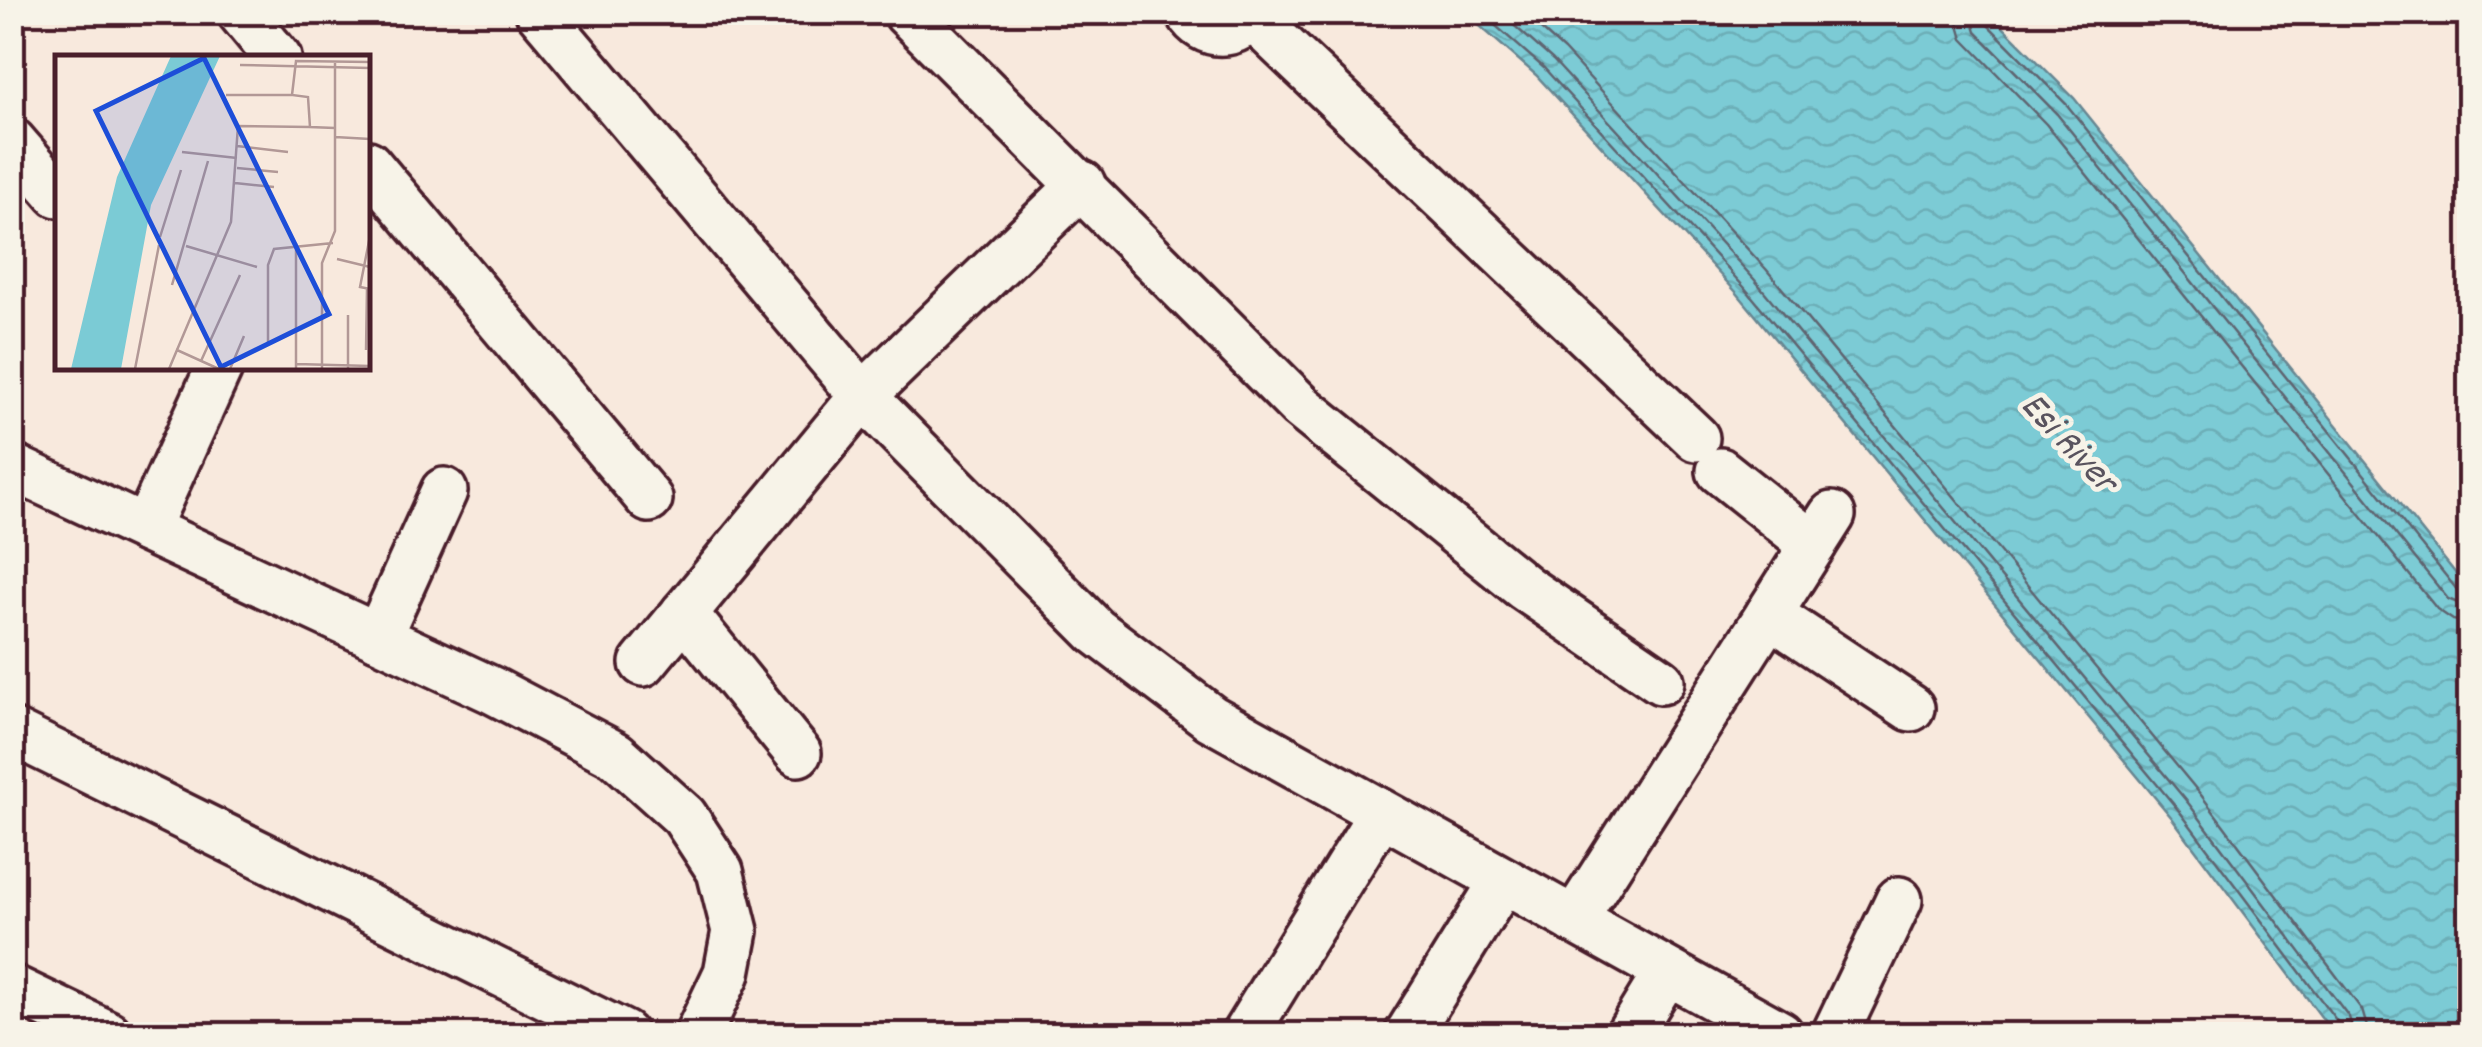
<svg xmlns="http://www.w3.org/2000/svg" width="2482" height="1047" font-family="Dekko,sans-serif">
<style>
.water{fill:url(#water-waves);stroke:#678691;stroke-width:2.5}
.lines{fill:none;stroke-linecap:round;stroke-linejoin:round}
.shore{stroke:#5e646f;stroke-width:2.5}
.minor-casing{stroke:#4a1f2b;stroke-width:52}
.minor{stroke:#f7f3e8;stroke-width:45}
.labels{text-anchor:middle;stroke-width:10;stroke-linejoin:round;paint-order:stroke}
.water-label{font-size:38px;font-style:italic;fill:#59535e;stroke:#f7f3e8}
.inset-road{fill:none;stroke:#b29896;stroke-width:2.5}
.view{fill:#1d4ed8;fill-opacity:0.15;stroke:#1d4ed8;stroke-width:5}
.inset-edge{fill:none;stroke:#4a1f2b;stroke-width:5}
</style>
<defs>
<pattern id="water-waves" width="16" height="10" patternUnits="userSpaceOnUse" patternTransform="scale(2.5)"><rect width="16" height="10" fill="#7bcbd5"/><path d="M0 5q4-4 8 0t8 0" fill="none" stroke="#6caeb7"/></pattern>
</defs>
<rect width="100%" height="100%" fill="#f8e9dd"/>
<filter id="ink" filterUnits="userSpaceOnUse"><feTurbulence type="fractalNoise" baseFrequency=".01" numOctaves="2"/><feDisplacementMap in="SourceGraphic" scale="20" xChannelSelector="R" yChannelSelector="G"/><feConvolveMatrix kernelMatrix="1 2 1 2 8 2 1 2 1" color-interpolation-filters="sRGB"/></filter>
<g filter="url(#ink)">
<polygon class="water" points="1465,13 1989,13 2074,98 2469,590 2469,1034 2334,1034 2172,818 1737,293 1536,75"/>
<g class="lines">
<g class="shore">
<polyline points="1480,12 1544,68 1744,287 2180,812 2339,1024 2341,1034"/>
<polyline points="1499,12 1553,60 1754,279 2189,804 2349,1017 2354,1034"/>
<polyline points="1522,12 1564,50 1766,269 2201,795 2362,1010 2369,1034"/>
<polyline points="1955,12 1963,39 2046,124 2437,609 2453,620 2470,623"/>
<polyline points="1970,12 1976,32 2057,114 2448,599 2470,608"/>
<polyline points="1983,12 1986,23 2067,105 2458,591 2470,595"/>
</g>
<g class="minor-casing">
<g id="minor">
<polyline points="240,12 278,58"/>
<polyline points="539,12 863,396 1096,631 1211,718 1780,1034"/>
<polyline points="906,12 1300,406 1525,588 1661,681"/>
<path d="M1188 12C1204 39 1238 39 1254 12"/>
<polyline points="1252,17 1696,438"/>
<polyline points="12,141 58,194"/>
<polyline points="368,164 649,499"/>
<polyline points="12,467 492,690 616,755 684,816 720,871 735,931 727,973 698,1034"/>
<polyline points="1720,471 1813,545"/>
<polyline points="146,529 219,368"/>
<polyline points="684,613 798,753"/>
<polyline points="1769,614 1911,708"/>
<polyline points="378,637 444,491"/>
<polyline points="643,663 863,396 1082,184"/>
<polyline points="12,732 624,1034"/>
<polyline points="1574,920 1832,515"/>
<polyline points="12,988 108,1034"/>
<polyline points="1245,1034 1381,814"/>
<polyline points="1408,1034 1501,884"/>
<polyline points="1629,1034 1667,972"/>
<polyline points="1835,1034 1899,900"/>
</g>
</g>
<use href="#minor" class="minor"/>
</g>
</g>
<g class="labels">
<g class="water-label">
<text transform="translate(2071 441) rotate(47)" y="13">Esi River</text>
</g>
</g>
<g transform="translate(55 55)">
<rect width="315" height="315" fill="#f8e9dd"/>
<path d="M116 1H165L96 150 66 314H16L62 122Z" fill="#7bcbd5"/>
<path class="inset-road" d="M185 10 315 13M171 40H237M280 73 255 72 253 42 237 40 241 6 315 7M280 82 315 84M182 91 233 97M127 97 182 103M182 113 223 117M180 128 219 132M315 181 305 232 315 234M105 182 126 115M131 191 202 212M282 204 315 212M117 230 153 106M213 287V210L219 194 278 188M122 295 176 167 183 71 255 72M311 295 312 233M146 306 185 220M241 309 315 311M80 314 104 190M114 314 122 295 164 314M175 314 189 281M241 314V188M267 314V208L280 176V7M293 314V260"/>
<path class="view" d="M149 3 274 259 166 312 41 56Z"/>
<rect width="315" height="315" class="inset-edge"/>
</g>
<rect width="2482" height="1047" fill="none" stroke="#f7f3e8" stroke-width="50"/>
<rect x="25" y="25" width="2432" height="997" fill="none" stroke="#4a1f2b" stroke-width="4" filter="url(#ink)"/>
</svg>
